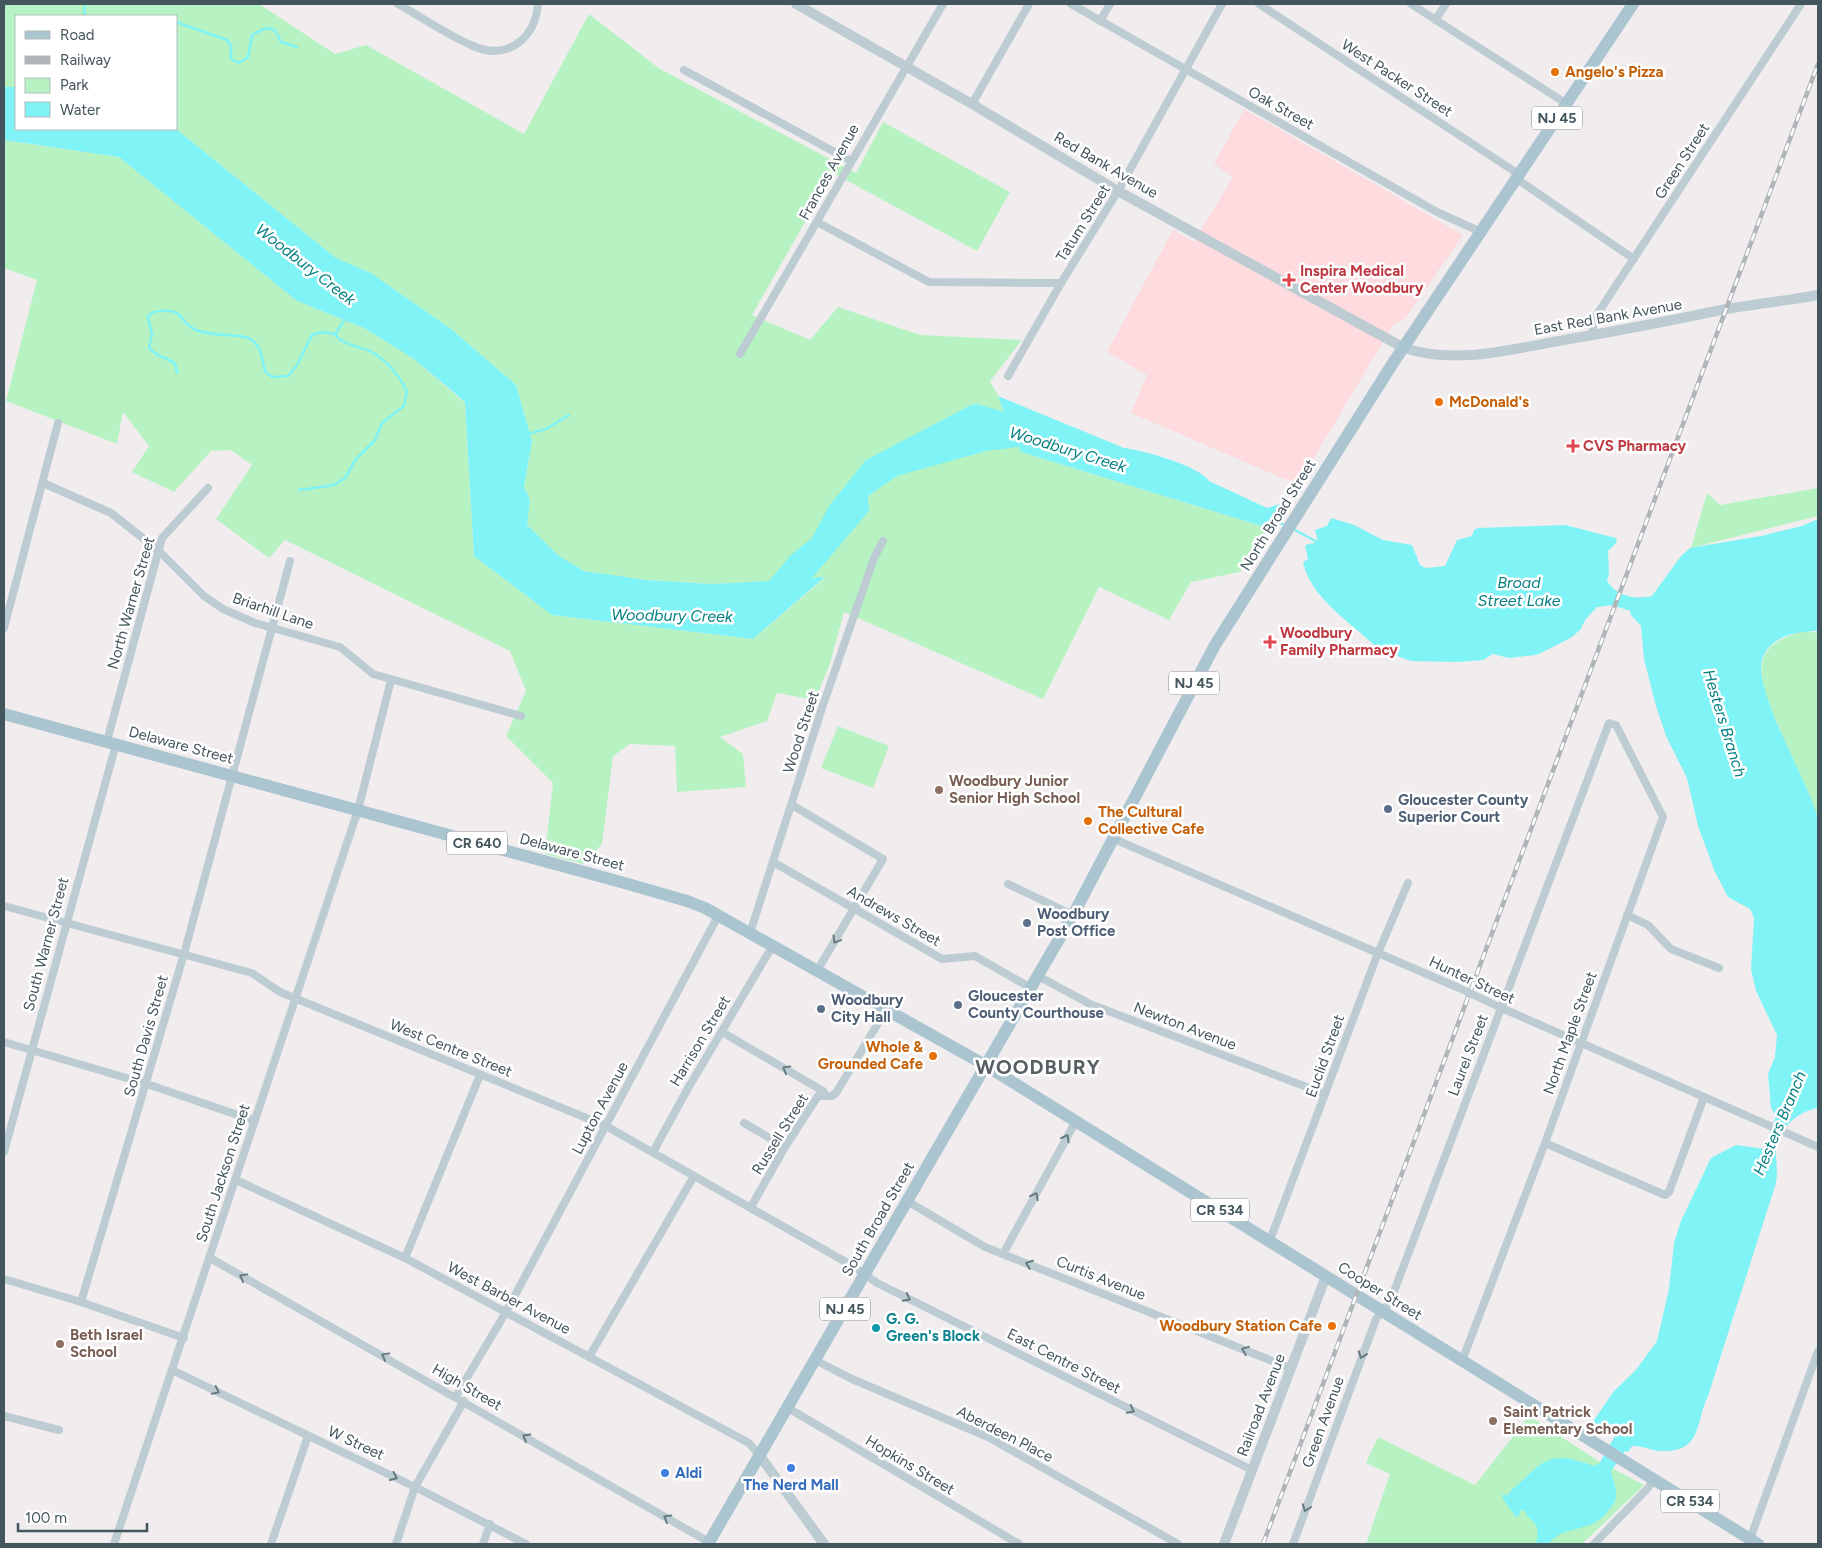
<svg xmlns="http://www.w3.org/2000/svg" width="1822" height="1548" font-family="Figtree,sans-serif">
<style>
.medical{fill:#fddbde}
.green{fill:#b7f3c2}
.water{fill:#7ff3f5}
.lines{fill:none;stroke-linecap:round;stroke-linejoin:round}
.stream{stroke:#7ff3f5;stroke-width:2.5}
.minor{stroke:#bcccd2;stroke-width:8}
.tertiary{stroke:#bcccd2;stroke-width:10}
.primary{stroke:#aac4d0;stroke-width:12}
.rail-casing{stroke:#afb5b9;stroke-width:4.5}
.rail{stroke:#fff;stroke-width:2.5;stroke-dasharray:8;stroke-linecap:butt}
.minor-bridge{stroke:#bcccd2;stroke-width:8}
.oneway{stroke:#687980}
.food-dot{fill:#e8710a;stroke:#fff;stroke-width:2}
.health-dot{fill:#e0444e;stroke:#fff;stroke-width:2}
.education-dot{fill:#8d6e63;stroke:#fff;stroke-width:2}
.service-dot{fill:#5c6f8a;stroke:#fff;stroke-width:2}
.culture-dot{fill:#0f9aa8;stroke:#fff;stroke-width:2}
.shop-dot{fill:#3f7fe0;stroke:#fff;stroke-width:2}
.labels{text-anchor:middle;stroke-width:5;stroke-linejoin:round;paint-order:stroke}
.shield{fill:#fff;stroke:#7c898e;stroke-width:1}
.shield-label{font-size:14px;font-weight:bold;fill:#44565d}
.food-label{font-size:15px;font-weight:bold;fill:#c56008;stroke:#fff;text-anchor:start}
.street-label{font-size:15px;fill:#44565d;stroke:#fff}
.health-label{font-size:15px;font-weight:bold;fill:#be3a42;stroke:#fff;text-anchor:start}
.education-label{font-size:15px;font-weight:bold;fill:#785e54;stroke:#fff;text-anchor:start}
.service-label{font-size:15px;font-weight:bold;fill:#4e5e75;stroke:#fff;text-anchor:start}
.culture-label{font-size:15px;font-weight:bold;fill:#0d838f;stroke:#fff;text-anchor:start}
.shop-label{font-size:15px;font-weight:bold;fill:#366cbe;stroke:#fff;text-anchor:start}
.water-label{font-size:16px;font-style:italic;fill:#058183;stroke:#fff}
.district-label{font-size:20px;font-weight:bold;letter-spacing:1px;fill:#596063;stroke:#fff}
</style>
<rect width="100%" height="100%" fill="#f1edee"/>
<polygon class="medical" points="1244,109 1463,235 1405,319 1393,325 1299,483 1282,478 1131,413 1147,375 1107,352 1173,230 1194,242 1233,177 1214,164"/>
<g class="green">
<polygon points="4,4 259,4 335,54 366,45 524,134 589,14 660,69 856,173 883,122 1010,192 977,251 833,173 752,315 810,340 838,307 920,335 1022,340 990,381 998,396 1021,452 1268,528 1240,572 1191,582 1169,620 1099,587 1043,699 844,612 830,664 815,700 777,693 767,721 720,737 743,754 746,787 677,792 675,746 630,744 613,756 602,844 583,864 545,854 553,783 506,736 526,691 510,651 285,540 269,558 216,519 252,465 231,450 211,451 174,492 132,472 149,446 123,412 117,444 6,401 37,280 4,268 4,140 119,157 297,301 364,328 414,359 465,403 474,556 552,615 753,639 825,578 712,584 647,580 584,571 559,556 527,525 530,500 524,487 532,441 516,385 451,329 371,273 336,258 176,129 176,16 16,16 16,87 4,87"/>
<polygon points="1818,488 1818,516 1691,548 1707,493 1720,505"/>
<path d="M1805 631 1818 633V833L1817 819 1766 696C1753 657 1767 640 1805 631Z"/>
<polygon points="838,726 889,746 873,788 821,768"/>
<polygon points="1529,1416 1597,1460 1644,1485 1582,1544 1366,1544 1390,1474 1366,1463 1378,1437 1475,1485"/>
</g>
<g class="water">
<path d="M4 87H16V129H176L336 258 371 273 451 329 516 385 532 441 524 487 530 500 527 525 559 556 584 571 647 580 712 584 769 581 791 555 812 538 829 506 866 460 971 405 977 404 1004 412 998 396 1124 448C1143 450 1199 466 1209 481L1267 508 1280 504 1286 508 1268 528 1021 452 1019 447 986 451 897 476 868 496 869 511 812 578 825 577 753 639 552 615 474 556 465 402 414 359 364 328 297 301 119 157 4 140Z"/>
<path d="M1331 518 1354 525 1383 540 1412 545 1420 565 1426 568 1445 566 1457 540 1472 536 1474 530 1478 528 1565 525 1616 538 1617 542 1608 551 1609 573 1607 581C1617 596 1635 600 1652 596L1681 556 1690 548 1761 536 1802 526 1818 519V631C1797 631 1769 636 1762 660 1753 690 1808 781 1817 816 1822 843 1818 880 1818 907 1818 974 1818 1041 1818 1108 1798 1111 1776 1130 1776 1152 1776 1163 1778 1172 1776 1183L1708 1396C1695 1422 1703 1452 1662 1451 1652 1451 1641 1445 1632 1446L1628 1452 1625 1451 1611 1471C1613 1481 1617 1488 1616 1498 1615 1503 1611 1507 1608 1511 1592 1534 1562 1524 1549 1544H1536C1541 1520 1534 1528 1524 1510H1521L1518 1517 1515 1516 1503 1499 1502 1495H1508C1511 1489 1519 1484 1524 1479 1550 1452 1562 1455 1594 1466L1599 1464 1616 1434 1607 1427 1594 1425V1420L1614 1391 1636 1370 1657 1341 1669 1289 1674 1243 1681 1221 1711 1158 1736 1145 1765 1149 1768 1147 1769 1135 1776 1116 1771 1108 1768 1074 1775 1057 1777 1035 1756 991 1751 969 1754 918 1750 909 1728 897 1715 872 1698 826 1687 778 1666 736 1656 706 1644 659 1641 626 1631 615 1630 611 1613 605 1597 607 1585 620 1581 629 1572 637 1551 648 1536 655 1509 658 1493 654 1483 660 1457 662 1411 661 1386 652 1377 653 1374 645C1350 622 1310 597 1303 562L1308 559 1305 545 1318 542 1315 530 1327 526Z"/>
</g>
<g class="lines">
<g class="stream">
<polyline points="84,16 85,4"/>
<polyline points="176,22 227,40 231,46 231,59 239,63 248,57 252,35 266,28 275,30 281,42 297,47"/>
<polyline points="335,334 346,318"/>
<path d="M177 373 175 363 156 354 149 348 152 334 148 317C151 312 156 311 161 311 186 309 179 323 196 330 211 337 245 333 252 340 262 348 262 359 265 371L272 377 288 376 297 365 312 335 322 332 335 334C342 345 359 346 370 351 386 360 400 375 407 392L404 406 382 423 375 440 356 459 345 478 334 485 299 490"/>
<polyline points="527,434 546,429 569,415"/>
<polyline points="1277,521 1286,526"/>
<polyline points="1293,529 1321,544"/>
</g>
<g class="minor">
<path d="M398 4C423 18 447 35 473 46 508 61 535 38 538 4"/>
<polyline points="1071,4 1437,212 1481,232"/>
<polyline points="1259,4 1520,175"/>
<polyline points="1411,4 1567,104"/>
<polyline points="1435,20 1446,4"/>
<polyline points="1100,21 1110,4"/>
<polyline points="684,70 851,161"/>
<polyline points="972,104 1029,4"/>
<polyline points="1517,179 1634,259"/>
<polyline points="817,222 929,282 1061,283"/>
<polyline points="1592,335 1594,319 1801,4"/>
<polyline points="740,354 943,4"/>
<polyline points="1008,376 1061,283 1118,191 1222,4"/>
<polyline points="43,483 111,513 159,551 204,596 223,609 255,623 340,647 373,674 521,716"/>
<polyline points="4,628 58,423"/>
<polyline points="107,741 162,538 208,488"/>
<polyline points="792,805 883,859 817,971"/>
<polyline points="1114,839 1459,988"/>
<polyline points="773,862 942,959 975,956 1031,988"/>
<polyline points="1008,884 1073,915"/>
<polyline points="4,906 252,973 280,992 606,1126 853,1266 877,1283 1252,1470"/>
<polyline points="1627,915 1648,925 1671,949 1719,968"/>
<polyline points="750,933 822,708 874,558 883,541"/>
<polyline points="1038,976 1090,1004 1325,1094"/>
<polyline points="1497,1006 1818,1147"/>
<polyline points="722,1032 823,1091 826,1096"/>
<polyline points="4,1042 147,1084 255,1121"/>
<polyline points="744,1123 785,1147"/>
<polyline points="1545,1143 1665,1195 1669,1192 1704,1097"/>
<polyline points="4,1152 116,744"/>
<polyline points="653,1152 687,1090 773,945"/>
<polyline points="236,1180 405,1258 749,1443 760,1456"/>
<polyline points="907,1201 985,1247 1290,1368"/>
<polyline points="751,1207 785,1147 818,1096 832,1096 836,1093 886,1010"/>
<polyline points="1270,1240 1378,953 1408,883"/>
<polyline points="1003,1254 1076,1121"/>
<polyline points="210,1258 709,1542"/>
<polyline points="405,1258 480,1075"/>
<polyline points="4,1279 81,1302 184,1338"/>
<polyline points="81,1302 184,954 290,561"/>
<polyline points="589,1357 694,1176"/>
<polyline points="815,1360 852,1379 988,1437 1178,1544"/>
<polyline points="172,1370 415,1487 526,1544"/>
<polyline points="456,1396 506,1312 718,916"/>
<polyline points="788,1408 1019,1544"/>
<polyline points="4,1416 59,1430"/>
<polyline points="1749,1542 1818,1351"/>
<polyline points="114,1544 358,810 391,680"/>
<polyline points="271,1544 308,1436"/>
<polyline points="396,1544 415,1487 464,1401"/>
<polyline points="483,1544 490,1524"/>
<polyline points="1293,1544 1376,1319 1390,1302 1609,723 1616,725 1663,817 1545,1143 1462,1361"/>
<polyline points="1594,1544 1648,1488 1654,1479"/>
</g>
<g class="tertiary">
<path d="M796 4 972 104 1118 191 1404 348C1457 365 1511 349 1564 340 1617 331 1669 321 1721 310 1753 304 1786 301 1818 295"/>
<polyline points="760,1456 824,1544"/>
<polyline points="1224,1544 1326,1276"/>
</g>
<g class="primary">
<polyline points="4,714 621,882 687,901 705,908 985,1065 1758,1544"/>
<polyline points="708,1544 1073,915 1215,645 1393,363 1633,4"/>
</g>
<g class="rail-casing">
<polyline id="rail" points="1263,1544 1818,64"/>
</g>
<use href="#rail" class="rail"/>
<polyline class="minor-bridge" points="1459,988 1493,1004"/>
</g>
<defs><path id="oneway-chevron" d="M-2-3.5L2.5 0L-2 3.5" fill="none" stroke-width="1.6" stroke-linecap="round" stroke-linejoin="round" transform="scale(1.25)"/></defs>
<g class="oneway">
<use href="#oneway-chevron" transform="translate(836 940) rotate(121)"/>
<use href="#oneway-chevron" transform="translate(786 1069) rotate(-150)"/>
<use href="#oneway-chevron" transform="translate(1066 1138) rotate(-61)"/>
<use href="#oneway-chevron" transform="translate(1035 1196) rotate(-61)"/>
<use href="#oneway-chevron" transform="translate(1029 1264) rotate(-159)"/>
<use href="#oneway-chevron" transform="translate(243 1277) rotate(-151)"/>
<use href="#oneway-chevron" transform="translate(907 1298) rotate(27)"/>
<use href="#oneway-chevron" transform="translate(1245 1350) rotate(-158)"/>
<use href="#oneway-chevron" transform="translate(1362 1355) rotate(110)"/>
<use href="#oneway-chevron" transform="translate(385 1356) rotate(-151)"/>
<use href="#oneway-chevron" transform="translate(216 1391) rotate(26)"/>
<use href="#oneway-chevron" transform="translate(1131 1410) rotate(27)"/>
<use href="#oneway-chevron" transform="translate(526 1437) rotate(-150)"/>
<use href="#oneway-chevron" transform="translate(394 1477) rotate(25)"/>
<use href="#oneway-chevron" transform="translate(1306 1508) rotate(110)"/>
<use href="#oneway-chevron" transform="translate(667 1518) rotate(-150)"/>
</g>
<g class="food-dot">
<circle cx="1555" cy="72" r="5"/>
<circle cx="1439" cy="402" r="5"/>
<circle cx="1088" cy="821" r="5"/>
<circle cx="933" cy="1056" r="5"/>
<circle cx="1332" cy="1326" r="5"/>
</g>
<g class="health-dot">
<path d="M1286.5 272.5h5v5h5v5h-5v5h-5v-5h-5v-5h5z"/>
<path d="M1570.5 438.5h5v5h5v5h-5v5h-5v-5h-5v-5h5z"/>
<path d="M1267.5 634.5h5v5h5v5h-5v5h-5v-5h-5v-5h5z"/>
</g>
<g class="education-dot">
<circle cx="939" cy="790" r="5"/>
<circle cx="60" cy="1344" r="5"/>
<circle cx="1493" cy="1421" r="5"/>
</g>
<g class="service-dot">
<circle cx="1388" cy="809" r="5"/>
<circle cx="1027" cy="923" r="5"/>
<circle cx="958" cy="1005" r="5"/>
<circle cx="821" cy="1009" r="5"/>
</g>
<circle class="culture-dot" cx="876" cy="1328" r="5"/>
<g class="shop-dot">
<circle cx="791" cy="1468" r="5"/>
<circle cx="665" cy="1473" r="5"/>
</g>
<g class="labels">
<g class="shield">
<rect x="1532" y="106.5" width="50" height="23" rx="4"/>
<rect x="1169" y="671.5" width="50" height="23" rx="4"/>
<rect x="447" y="831.5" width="60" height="23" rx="4"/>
<rect x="1191" y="1198.5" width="58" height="23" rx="4"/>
<rect x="820" y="1297.5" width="50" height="23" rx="4"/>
<rect x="1661" y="1489.5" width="58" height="23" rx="4"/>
</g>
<g class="shield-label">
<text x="1557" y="123">NJ 45</text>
<text x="1194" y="688">NJ 45</text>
<text x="477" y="848">CR 640</text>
<text x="1220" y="1215">CR 534</text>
<text x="845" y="1314">NJ 45</text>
<text x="1690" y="1506">CR 534</text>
</g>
<g class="food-label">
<text x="1565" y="77">Angelo's Pizza</text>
<text x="1449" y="407">McDonald's</text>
<text x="1098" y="817">The Cultural<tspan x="1098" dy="17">Collective Cafe</tspan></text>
<text x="923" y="1052" text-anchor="end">Whole &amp;<tspan x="923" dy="17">Grounded Cafe</tspan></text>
<text x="1322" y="1331" text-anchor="end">Woodbury Station Cafe</text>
</g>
<g class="street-label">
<text transform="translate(1397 78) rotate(33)" y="5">West Packer Street</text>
<text transform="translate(1281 108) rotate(29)" y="5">Oak Street</text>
<text transform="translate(1682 161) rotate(-57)" y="5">Green Street</text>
<text transform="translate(1106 165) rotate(30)" y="5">Red Bank Avenue</text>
<text transform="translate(829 172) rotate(-61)" y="5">Frances Avenue</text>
<text transform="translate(1083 223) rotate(-58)" y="5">Tatum Street</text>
<text transform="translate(1608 317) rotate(-10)" y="5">East Red Bank Avenue</text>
<text transform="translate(1278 515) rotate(-58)" y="5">North Broad Street</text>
<text transform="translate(131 603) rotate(-74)" y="5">North Warner Street</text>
<text transform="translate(273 611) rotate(19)" y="5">Briarhill Lane</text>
<text transform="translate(801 732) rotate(-72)" y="5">Wood Street</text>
<text transform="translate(181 745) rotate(15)" y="5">Delaware Street</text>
<text transform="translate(572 852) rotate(15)" y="5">Delaware Street</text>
<text transform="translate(894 916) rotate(30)" y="5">Andrews Street</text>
<text transform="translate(46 944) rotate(-75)" y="5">South Warner Street</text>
<text transform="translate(1472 980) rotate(25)" y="5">Hunter Street</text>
<text transform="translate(1185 1026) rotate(21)" y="5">Newton Avenue</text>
<text transform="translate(1570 1033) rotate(-70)" y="5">North Maple Street</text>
<text transform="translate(146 1036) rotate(-74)" y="5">South Davis Street</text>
<text transform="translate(700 1041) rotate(-59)" y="5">Harrison Street</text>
<text transform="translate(451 1048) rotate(22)" y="5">West Centre Street</text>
<text transform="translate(1468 1055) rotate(-69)" y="5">Laurel Street</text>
<text transform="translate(1325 1056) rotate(-70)" y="5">Euclid Street</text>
<text transform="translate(600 1108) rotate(-62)" y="5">Lupton Avenue</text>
<text transform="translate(780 1134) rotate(-58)" y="5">Russell Street</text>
<text transform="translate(223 1173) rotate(-72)" y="5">South Jackson Street</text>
<text transform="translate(878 1219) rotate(-60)" y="5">South Broad Street</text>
<text transform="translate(1101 1278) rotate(22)" y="5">Curtis Avenue</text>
<text transform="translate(1380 1291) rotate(32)" y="5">Cooper Street</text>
<text transform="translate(509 1298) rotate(28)" y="5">West Barber Avenue</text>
<text transform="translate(1064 1361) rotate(27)" y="5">East Centre Street</text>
<text transform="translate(467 1387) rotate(30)" y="5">High Street</text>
<text transform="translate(1261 1405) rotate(-69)" y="5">Railroad Avenue</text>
<text transform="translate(1323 1422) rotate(-70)" y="5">Green Avenue</text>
<text transform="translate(1005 1434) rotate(27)" y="5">Aberdeen Place</text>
<text transform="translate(356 1443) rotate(25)" y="5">W Street</text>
<text transform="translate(910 1465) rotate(31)" y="5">Hopkins Street</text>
</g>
<g class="health-label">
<text x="1300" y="276">Inspira Medical<tspan x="1300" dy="17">Center Woodbury</tspan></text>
<text x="1583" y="451">CVS Pharmacy</text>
<text x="1280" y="638">Woodbury<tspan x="1280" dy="17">Family Pharmacy</tspan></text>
</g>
<g class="education-label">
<text x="949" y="786">Woodbury Junior<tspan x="949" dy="17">Senior High School</tspan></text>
<text x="70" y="1340">Beth Israel<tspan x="70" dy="17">School</tspan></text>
<text x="1503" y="1417">Saint Patrick<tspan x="1503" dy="17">Elementary School</tspan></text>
</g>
<g class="service-label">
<text x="1398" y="805">Gloucester County<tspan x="1398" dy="17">Superior Court</tspan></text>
<text x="1037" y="919">Woodbury<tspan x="1037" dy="17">Post Office</tspan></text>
<text x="968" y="1001">Gloucester<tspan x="968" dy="17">County Courthouse</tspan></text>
<text x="831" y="1005">Woodbury<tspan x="831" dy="17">City Hall</tspan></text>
</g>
<g class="culture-label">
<text x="886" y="1324">G. G.<tspan x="886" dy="17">Green's Block</tspan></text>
</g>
<g class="shop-label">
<text x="675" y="1478">Aldi</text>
<text x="791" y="1490" text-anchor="middle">The Nerd Mall</text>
</g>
<g class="water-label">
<text transform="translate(306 264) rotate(38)" y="6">Woodbury Creek</text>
<text transform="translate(1068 449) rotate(17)" y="6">Woodbury Creek</text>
<text x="1519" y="588">Broad<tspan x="1519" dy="18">Street Lake</tspan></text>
<text transform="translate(672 615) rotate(1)" y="6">Woodbury Creek</text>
<text transform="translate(1725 723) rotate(73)" y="6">Hesters Branch</text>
<text transform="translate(1779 1123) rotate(-67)" y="6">Hesters Branch</text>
</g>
<g class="district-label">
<text x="1038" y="1074">WOODBURY</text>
</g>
</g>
<rect width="1822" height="1548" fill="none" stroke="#44565d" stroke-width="10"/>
<rect x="15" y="15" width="162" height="115" fill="#ffffff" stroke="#b4bbbe"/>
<rect x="25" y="31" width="25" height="8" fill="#aac4d0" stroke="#b4bbbe"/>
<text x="60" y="40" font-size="15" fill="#44565d">Road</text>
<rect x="25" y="56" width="25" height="8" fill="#afb5b9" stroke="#b4bbbe"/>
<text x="60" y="65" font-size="15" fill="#44565d">Railway</text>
<rect x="25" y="78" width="25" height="15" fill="#b7f3c2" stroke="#b4bbbe"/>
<text x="60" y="90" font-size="15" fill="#44565d">Park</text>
<rect x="25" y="102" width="25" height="15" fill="#7ff3f5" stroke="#b4bbbe"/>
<text x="60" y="115" font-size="15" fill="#44565d">Water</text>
<path d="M18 1523v8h129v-8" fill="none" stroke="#44565d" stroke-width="2.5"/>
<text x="25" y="1523" font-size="15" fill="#44565d" stroke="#ffffff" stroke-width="4" paint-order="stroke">100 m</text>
</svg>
